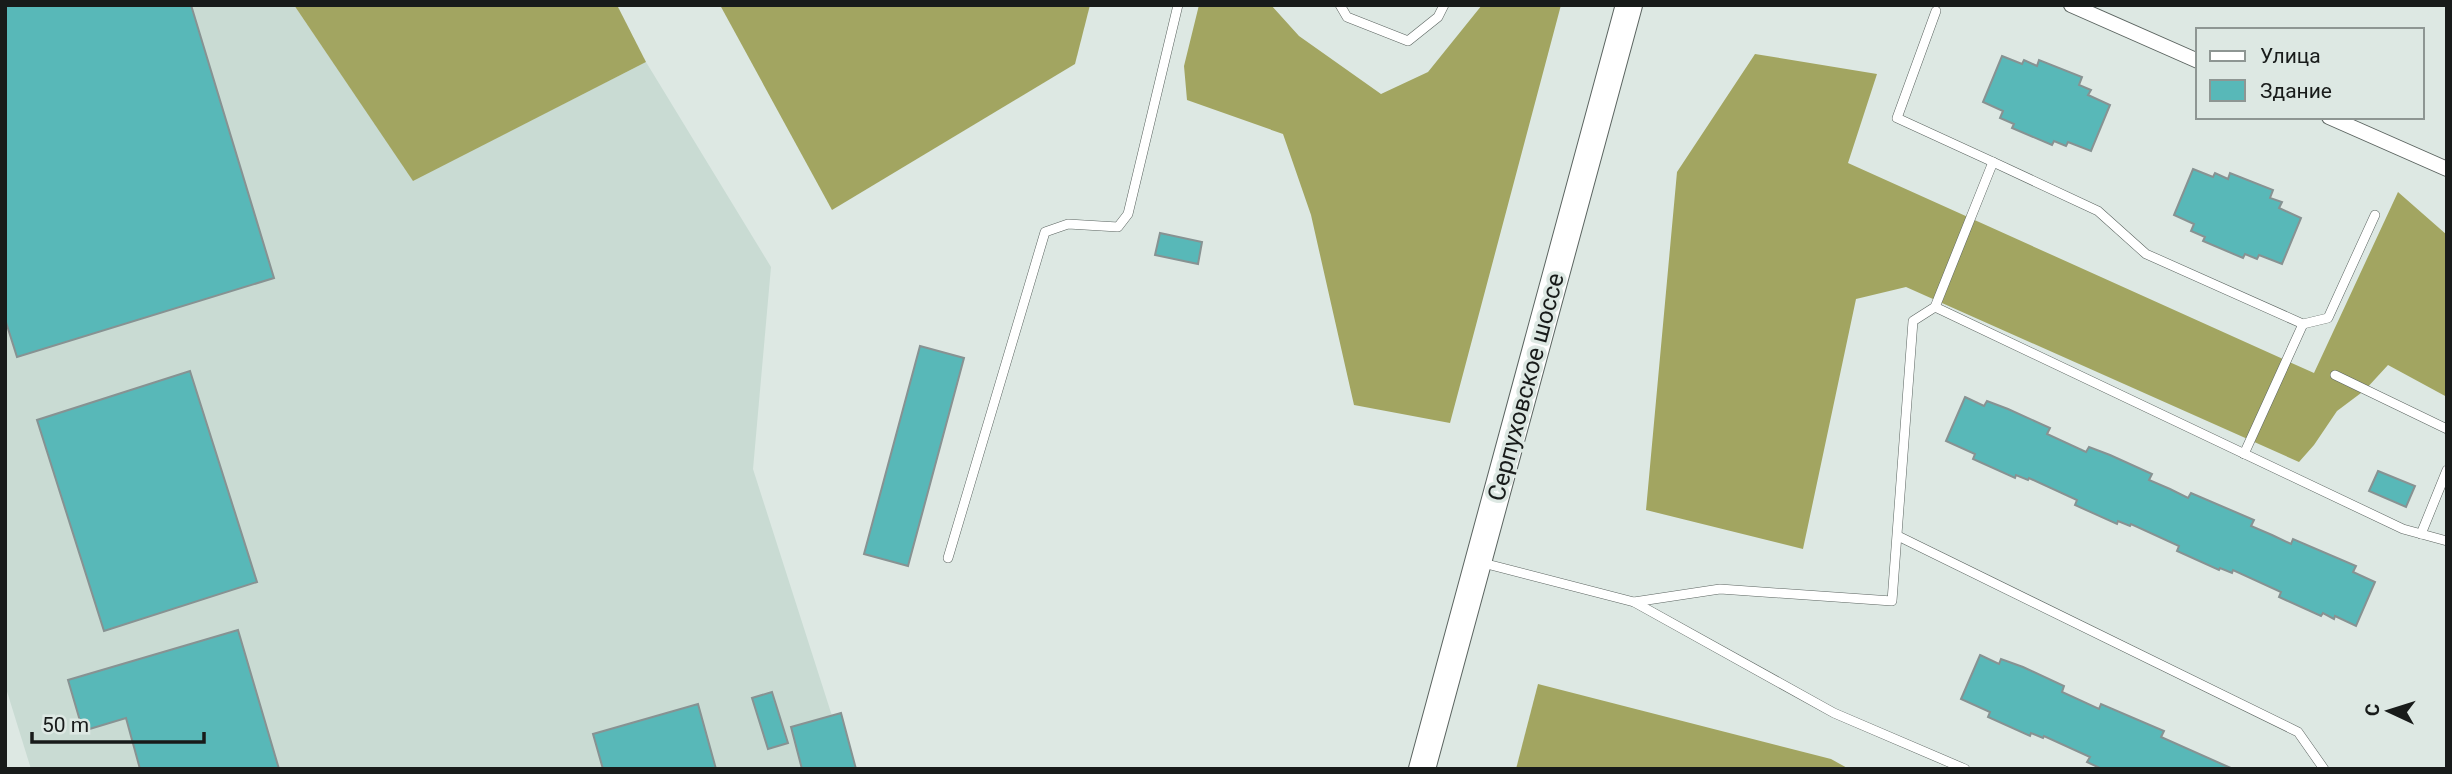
<svg xmlns="http://www.w3.org/2000/svg" width="2452" height="774" font-family="Roboto,sans-serif">
<style>
.built{fill:#c9dbd3}
.forest{fill:#a2a561}
.building{fill:#58b8b8;stroke:#879292;stroke-width:2}
.lines{fill:none;stroke-linecap:round;stroke-linejoin:round}
.service-casing{stroke:#5b6460;stroke-width:10}
.pedestrian-casing{stroke:#5b6460;stroke-width:16}
.secondary-casing{stroke:#5b6460;stroke-width:28}
.service{stroke:#fff;stroke-width:9}
.pedestrian{stroke:#fff;stroke-width:14}
.secondary{stroke:#fff;stroke-width:26}
.labels{text-anchor:middle;stroke-width:7;stroke-linejoin:round;paint-order:stroke}
.street-label{font-size:24px;fill:#181b1a;stroke:#dde8e3}
</style>
<rect width="100%" height="100%" fill="#dde8e3"/>
<polygon class="built" points="5,5 294,5 413,180 646,62 771,267 753,469 849,769 31,769 5,685"/>
<g class="forest">
<polygon points="294,5 617,5 646,62 413,181"/>
<polygon points="720,5 1090,5 1075,64 832,210"/>
<polygon points="1199,5 1271,5 1299,36 1381,94 1428,72 1482,5 1561,5 1450,423 1354,405 1311,215 1283,134 1187,100 1184,66"/>
<polygon points="1755,54 1877,74 1848,163 2314,373 2398,192 2447,235 2447,397 2388,365 2365,390 2337,411 2314,445 2299,462 1906,287 1856,299 1803,549 1646,510 1677,172"/>
<polygon points="1538,684 1831,759 1849,769 1516,769"/>
</g>
<g class="building">
<polygon points="5,5 191,5 274,278 17,357 5,319"/>
<polygon points="2002,56 2022,64 2024,60 2037,66 2039,60 2082,77 2079,85 2091,90 2088,95 2110,105 2091,151 2068,142 2066,146 2054,141 2052,145 2012,128 2014,124 2000,118 2003,111 1983,102"/>
<polygon points="2193,169 2213,177 2215,173 2228,179 2230,173 2273,190 2270,198 2282,202 2279,208 2301,218 2282,264 2259,255 2257,259 2245,254 2243,258 2203,241 2205,237 2191,231 2194,224 2174,215"/>
<polygon points="1160,233 1202,242 1198,264 1155,255"/>
<polygon points="920,346 964,358 908,566 864,554"/>
<polygon points="190,371 257,582 104,631 37,420"/>
<polygon points="1965,397 1984,406 1987,401 2008,409 2050,428 2047,434 2086,452 2089,447 2110,455 2152,474 2149,480 2170,489 2188,498 2191,493 2254,520 2251,526 2272,535 2291,544 2293,539 2356,566 2353,572 2375,582 2356,626 2335,616 2334,619 2323,613 2321,616 2279,597 2281,592 2233,570 2232,573 2220,568 2219,570 2177,551 2179,546 2131,524 2130,526 2118,521 2117,524 2075,505 2077,500 2029,478 2028,480 2016,475 2015,478 1973,459 1975,454 1946,441"/>
<polygon points="2378,471 2415,486 2406,507 2369,491"/>
<polygon points="238,630 279,769 140,769 126,718 83,731 68,680"/>
<polygon points="1980,655 1999,664 2001,659 2023,667 2064,686 2062,692 2099,709 2101,704 2164,731 2161,737 2233,769 2102,769 2087,762 2090,757 2044,736 2043,738 2031,733 2030,736 1988,717 1990,712 1961,699"/>
<polygon points="772,692 788,743 768,749 752,698"/>
<polygon points="698,704 716,769 603,769 593,734"/>
<polygon points="841,713 856,769 802,769 791,727"/>
</g>
<g class="lines">
<g class="service-casing">
<g id="service">
<polyline points="1340,5 1347,17 1408,41 1438,17 1444,5"/>
<polyline points="1936,11 1897,118 1993,162"/>
<polyline points="1935,307 1993,162 2098,211 2146,254 2303,324 2244,454"/>
<polyline points="2303,324 2328,318 2375,215"/>
<polyline points="2335,375 2447,429"/>
<polyline points="2421,534 2447,470"/>
<polyline points="1898,536 2298,732 2324,769"/>
<polyline points="948,558 1045,232 1068,224 1118,227 1128,214 1178,5"/>
<polyline points="1479,562 1634,602 1720,589 1892,601 1913,321 1935,307 2403,529 2447,541"/>
<polyline points="1634,602 1834,713 1965,769"/>
</g>
</g>
<g class="pedestrian-casing">
<g id="pedestrian">
<polyline points="2071,5 2198,61"/>
<polyline points="2329,117 2447,169"/>
</g>
</g>
<g class="secondary-casing">
<polyline id="secondary" points="1422,769 1629,5"/>
</g>
<use href="#service" class="service"/>
<use href="#pedestrian" class="pedestrian"/>
<use href="#secondary" class="secondary"/>
</g>
<g class="labels">
<g class="street-label">
<text transform="translate(1526 387) rotate(-75)" y="8">Серпуховское шоссе</text>
</g>
</g>
<rect width="2452" height="774" fill="none" stroke="#181b1a" stroke-width="14"/>
<rect x="2196" y="28" width="228" height="91" fill="#dde8e3" stroke="#8e9693" stroke-width="2"/>
<rect x="2210" y="51" width="35" height="10" fill="#ffffff" stroke="#8e9693" stroke-width="2"/>
<text x="2260" y="63" font-size="21" fill="#181b1a">Улица</text>
<rect x="2210" y="80" width="35" height="21" fill="#58b8b8" stroke="#8e9693" stroke-width="2"/>
<text x="2260" y="98" font-size="21" fill="#181b1a">Здание</text>
<g transform="translate(2389 711) rotate(274)" stroke="#dde8e3" stroke-width="5" paint-order="stroke">
<path d="M0-5L12 26L0 18L-12 26Z" fill="#181b1a"/>
<text y="-10" font-size="19" font-weight="bold" text-anchor="middle" fill="#181b1a">С</text>
</g>
<path d="M32 732v10h172v-10" fill="none" stroke="#181b1a" stroke-width="3.5"/>
<text x="42" y="732" font-size="21" fill="#181b1a" stroke="#dde8e3" stroke-width="5" paint-order="stroke">50 m</text>
</svg>
